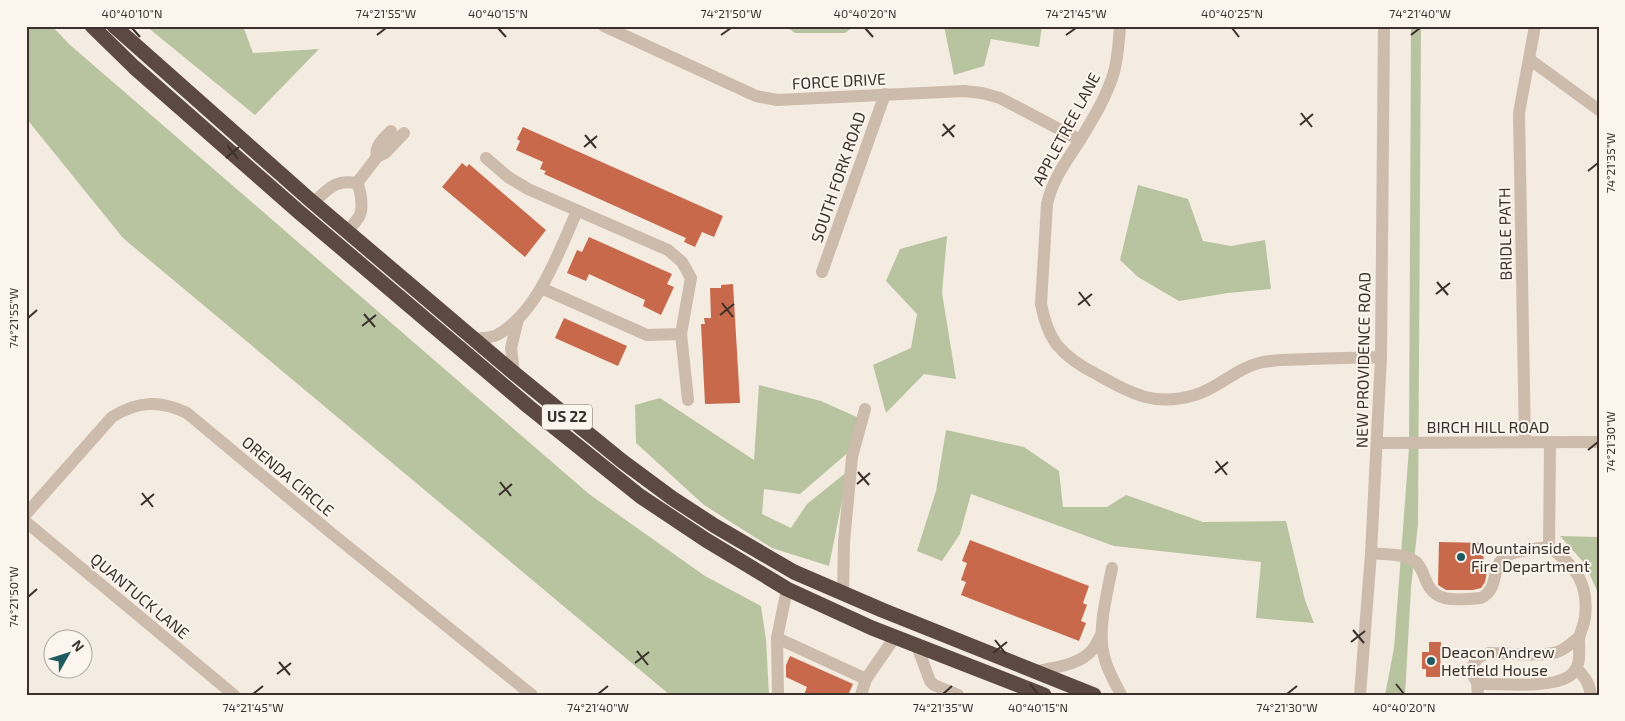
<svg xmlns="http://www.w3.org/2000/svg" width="1625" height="721" font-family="'Exo 2',sans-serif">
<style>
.green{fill:#b8c4a0}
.building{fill:#c8694b}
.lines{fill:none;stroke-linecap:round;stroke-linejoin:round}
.minor{stroke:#cdbbac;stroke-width:12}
.highway{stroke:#5c4a42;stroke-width:15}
.ticks{fill:none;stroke:#3b302b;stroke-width:2}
.poi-dot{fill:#1f5a5e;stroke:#fbf5ee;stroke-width:2}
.labels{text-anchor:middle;stroke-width:4;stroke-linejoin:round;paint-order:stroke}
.shield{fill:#fbf5ee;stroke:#756b66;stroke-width:1}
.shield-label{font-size:15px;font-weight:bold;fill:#3b302b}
.street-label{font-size:16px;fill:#3b302b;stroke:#fbf5ee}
.poi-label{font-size:16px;fill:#3b302b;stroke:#fbf5ee;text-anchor:start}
.neatline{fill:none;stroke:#3b302b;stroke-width:2}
.ticks-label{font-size:12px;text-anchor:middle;fill:#3b302b}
</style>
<rect width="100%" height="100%" fill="#f4ebe1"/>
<g class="green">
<polygon points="26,26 52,26 69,44 589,494 705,576 761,606 766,640 769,695 670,695 123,238 26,118"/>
<polygon points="146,26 243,26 253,53 319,49 255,115"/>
<polygon points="786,26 854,26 845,33 795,33"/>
<polygon points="944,26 1042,26 1039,47 991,39 984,66 954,75"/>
<polygon points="1411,26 1421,26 1418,524 1411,588 1405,695 1385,695 1394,648 1409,448"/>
<polygon points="1138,185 1188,199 1203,241 1231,246 1265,240 1271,289 1228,293 1179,301 1138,277 1120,260"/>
<polygon points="947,236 942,293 956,379 924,374 886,413 873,365 911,348 917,314 886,281 900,249"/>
<polygon points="759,385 821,401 859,418 851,450 800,494 764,489 762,514 791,528 807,504 848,471 829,566 772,548 704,505 636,443 635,405 660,398 754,460"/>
<polygon points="946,430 1024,447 1059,471 1063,507 1107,507 1126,495 1203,522 1286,521 1305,600 1314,623 1256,618 1261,562 1114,546 971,494 960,534 942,561 917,551 936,491"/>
<polygon points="1560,536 1599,537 1599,595 1585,564"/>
</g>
<g class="building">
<polygon points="523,127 723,216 714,237 702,232 695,247 684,242 686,238 544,174 546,171 540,169 543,162 516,150 520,141 517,139"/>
<polygon points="462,163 467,167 469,164 546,230 525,257 442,187"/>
<polygon points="589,237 672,274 667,284 674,287 661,315 643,306 645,300 589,274 586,281 567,273 577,250 582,252"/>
<polygon points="733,284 740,403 705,404 701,324 705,324 704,318 711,318 710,288 721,288 721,285"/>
<polygon points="564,318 627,346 618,366 555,338"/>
<polygon points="970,540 1089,586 1083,603 1087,605 1081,621 1086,623 1079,641 961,595 966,582 961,580 967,563 962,561"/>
<polygon points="1439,542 1484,543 1483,572 1487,572 1485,582 1481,588 1473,590 1446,590 1438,585"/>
<polygon points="1429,642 1441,642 1440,677 1426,677 1426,669 1422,669 1422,652 1429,652"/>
<polygon points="790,656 853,684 848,695 804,695 807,687 786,677 786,665"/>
</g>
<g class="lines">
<g class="minor">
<polyline points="604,26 756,96 777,100 964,91 982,93 1000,98 1080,140"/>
<path d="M1120 26C1119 41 1118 57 1114 72 1107 96 1093 119 1080 140 1066 162 1053 178 1047 204L1041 304C1044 319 1048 334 1058 346 1068 358 1084 368 1098 375 1132 394 1155 407 1195 395 1219 388 1235 369 1259 363 1275 359 1292 360 1309 359 1333 358 1357 358 1381 357"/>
<polyline points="1529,59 1599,110"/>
<path d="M377 157C374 146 384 138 391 131"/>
<polyline points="486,158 508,177 528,189 668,250 682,262 691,278 681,334 688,400"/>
<path d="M313 203C328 189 335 179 357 183"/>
<path d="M347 231C351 227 357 221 360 215 363 207 361 191 357 183L377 157 385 153 404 133"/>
<polyline points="822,272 885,94"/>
<polyline points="541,288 647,335 681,334"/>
<path d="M474 339C481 338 491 338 497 335 538 313 559 251 577 211"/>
<polyline points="514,373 511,348 518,319"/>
<polyline points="1525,442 1519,113 1535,26"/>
<polyline points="1378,443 1599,442"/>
<path d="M26 514 112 417C137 401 160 400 187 413L330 532 532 695"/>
<polyline points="26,522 234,695"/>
<polyline points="1549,547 1550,443"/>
<path d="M1371 553C1385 555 1405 553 1416 562 1421 566 1424 576 1427 583 1437 605 1461 599 1481 598 1499 589 1491 570 1503 558 1512 550 1537 549 1549 547 1575 565 1589 583 1585 617 1584 625 1580 632 1579 639 1579 654 1582 668 1568 677 1550 688 1506 684 1484 684L1477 682C1467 669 1474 657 1489 653 1508 653 1540 657 1557 652 1565 650 1573 642 1579 637"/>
<path d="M1112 568C1107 594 1097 630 1104 656 1107 670 1115 682 1121 695"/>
<polyline points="787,589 777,638 866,679"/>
<polyline points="843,594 844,542 852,457 865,409"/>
<polyline points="777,638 778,695"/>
<polyline points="917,646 930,681 934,685 958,695"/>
<path d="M1577 669C1585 677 1589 683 1591 695"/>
<path d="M1034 672C1052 667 1080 666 1093 649 1096 645 1098 640 1101 635"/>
<polyline points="1477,682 1478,695"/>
<polyline points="861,695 866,679 895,637"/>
<polyline points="1360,695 1371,553 1381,357 1384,26"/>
</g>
<g class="highway">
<polyline points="92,26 134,67 299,212 529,407 640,496 706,540 787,589 872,628 1044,695"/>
<polyline points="114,26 309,199 514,373 622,461 672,498 715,526 794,572 882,610 1094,695"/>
</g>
</g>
<path class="ticks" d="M132 28 140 37M498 28 506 37M865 28 873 37M1232 28 1239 37M377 35 386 28M721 35 731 28M1066 35 1076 28M1411 35 1420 28M1301 113 1312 127M943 124 954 137M1300 125 1313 114M585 135 596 148M942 136 955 125M227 145 238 159M584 147 597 136M226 158 239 147M1588 171 1598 163M1437 282 1448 295M1079 292 1090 306M1436 294 1450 283M722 303 733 317M1078 305 1092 294M364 314 375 327M720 315 734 304M28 318 37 310M362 326 376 315M1588 450 1598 442M1216 461 1227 475M858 472 869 485M1215 473 1228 462M500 482 511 496M857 484 870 473M142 493 153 507M499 495 512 484M141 505 154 494M28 597 37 589M1353 630 1364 643M995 640 1006 654M1351 642 1365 631M637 651 648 665M993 653 1007 642M279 662 290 675M635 663 649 652M277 674 291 663M1030 684 1038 694M1396 684 1404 694M253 694 263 686M598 694 608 686M943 694 952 686M1287 694 1297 686"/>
<g class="poi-dot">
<circle cx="1461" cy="557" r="5"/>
<circle cx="1431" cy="661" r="5"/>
</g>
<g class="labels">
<rect class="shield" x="542" y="404.5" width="50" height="25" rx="4"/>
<g class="shield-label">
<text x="567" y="422">US 22</text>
</g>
<g class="street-label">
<text transform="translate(839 81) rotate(-3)" y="6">FORCE DRIVE</text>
<text transform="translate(1066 129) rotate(-62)" y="6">APPLETREE LANE</text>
<text transform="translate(838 177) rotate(-71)" y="6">SOUTH FORK ROAD</text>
<text transform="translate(1505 234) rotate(-91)" y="6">BRIDLE PATH</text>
<text transform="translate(1363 360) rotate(-89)" y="6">NEW PROVIDENCE ROAD</text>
<text x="1488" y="433">BIRCH HILL ROAD</text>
<text transform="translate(288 476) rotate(40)" y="6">ORENDA CIRCLE</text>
<text transform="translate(140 596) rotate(40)" y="6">QUANTUCK LANE</text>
</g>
<g class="poi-label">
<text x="1471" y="554">Mountainside<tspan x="1471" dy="18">Fire Department</tspan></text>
<text x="1441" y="658">Deacon Andrew<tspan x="1441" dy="18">Hetfield House</tspan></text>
</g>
</g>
<rect width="1625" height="721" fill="none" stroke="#fbf5ee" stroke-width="55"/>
<g transform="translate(68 654) rotate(51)"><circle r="24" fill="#fbf5ee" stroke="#aea6a0"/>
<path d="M0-4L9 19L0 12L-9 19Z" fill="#1f5a5e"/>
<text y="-8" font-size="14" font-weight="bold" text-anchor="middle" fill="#3b302b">N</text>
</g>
<rect x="28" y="28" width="1570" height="666" class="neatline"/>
<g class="ticks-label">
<text x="132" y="18">40°40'10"N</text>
<text x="386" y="18">74°21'55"W</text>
<text x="498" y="18">40°40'15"N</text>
<text x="731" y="18">74°21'50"W</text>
<text x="865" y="18">40°40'20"N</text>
<text x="1076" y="18">74°21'45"W</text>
<text x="1232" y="18">40°40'25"N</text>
<text x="1420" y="18">74°21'40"W</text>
<text transform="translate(1611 163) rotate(-90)" y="4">74°21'35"W</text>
<text transform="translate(14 318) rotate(-90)" y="4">74°21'55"W</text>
<text transform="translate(1611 442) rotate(-90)" y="4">74°21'30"W</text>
<text transform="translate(14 597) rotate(-90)" y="4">74°21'50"W</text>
<text x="253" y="712">74°21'45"W</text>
<text x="598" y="712">74°21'40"W</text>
<text x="943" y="712">74°21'35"W</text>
<text x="1038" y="712">40°40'15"N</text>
<text x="1287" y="712">74°21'30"W</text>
<text x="1404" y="712">40°40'20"N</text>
</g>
</svg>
